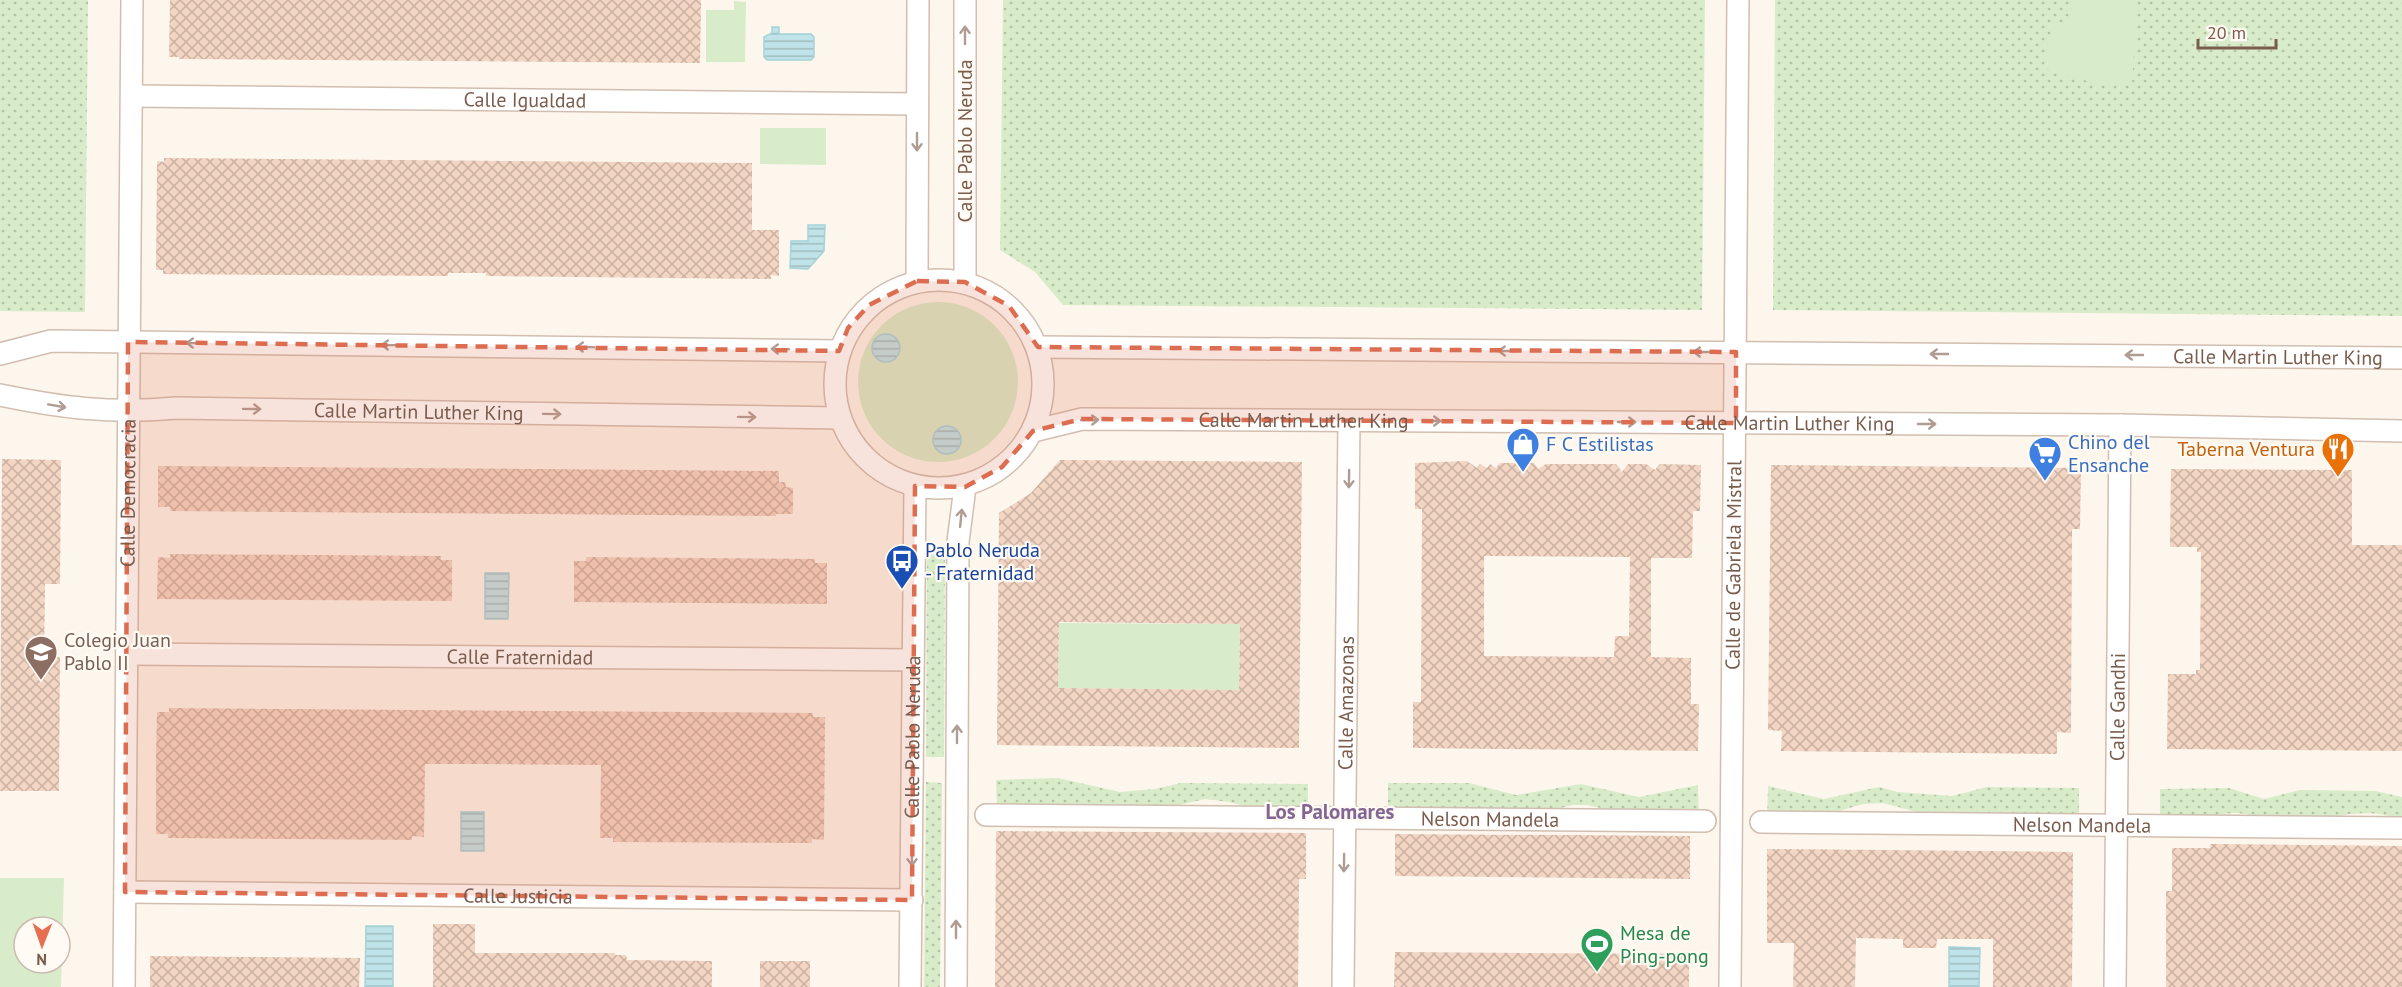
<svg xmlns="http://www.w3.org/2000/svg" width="2402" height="987" font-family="'PT Sans',sans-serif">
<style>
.grass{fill:url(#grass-dots)}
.garden{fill:#d8ecc9;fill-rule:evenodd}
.water{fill:url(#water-rules);stroke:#a5d3da;stroke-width:1.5}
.building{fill:url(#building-cross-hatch);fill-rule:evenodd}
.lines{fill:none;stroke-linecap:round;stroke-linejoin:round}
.street-casing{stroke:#d1beb0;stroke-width:24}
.street{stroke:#fff;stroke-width:21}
.oneway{stroke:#af9d94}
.marked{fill:#dc6d51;fill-opacity:0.2;stroke:#dc6d51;stroke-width:4.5;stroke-dasharray:12 8;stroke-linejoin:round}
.labels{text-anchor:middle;stroke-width:4.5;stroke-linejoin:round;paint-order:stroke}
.street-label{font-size:20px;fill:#7a5c4d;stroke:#fffaf3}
.shop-label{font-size:20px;fill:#366cbe;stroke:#fffaf3;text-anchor:start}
.food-label{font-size:20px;fill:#c56008;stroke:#fffaf3;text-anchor:end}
.transit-label{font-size:20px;fill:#164399;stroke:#fffaf3;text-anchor:start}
.education-label{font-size:20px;fill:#785e54;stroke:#fffaf3;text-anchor:start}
.leisure-label{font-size:20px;fill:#27864d;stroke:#fffaf3;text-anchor:start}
.neighbourhood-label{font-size:21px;font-weight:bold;fill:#846695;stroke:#fffaf3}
</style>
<defs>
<pattern id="grass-dots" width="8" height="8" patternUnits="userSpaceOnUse" patternTransform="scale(1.5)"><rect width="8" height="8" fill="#d8ecc9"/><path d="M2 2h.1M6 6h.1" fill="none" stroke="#b4c2a5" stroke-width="1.8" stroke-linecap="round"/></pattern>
<pattern id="water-rules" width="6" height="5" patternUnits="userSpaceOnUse" patternTransform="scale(1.5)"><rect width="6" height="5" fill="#bfe3e8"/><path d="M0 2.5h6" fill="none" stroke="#a0bbbe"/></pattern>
<pattern id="building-cross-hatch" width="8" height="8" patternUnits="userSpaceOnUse" patternTransform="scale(1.5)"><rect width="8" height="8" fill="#f3d5c3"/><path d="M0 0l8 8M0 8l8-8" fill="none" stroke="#cab0a1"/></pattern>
</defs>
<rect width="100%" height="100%" fill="#fdf6ec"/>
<g class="grass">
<polygon points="0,0 88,0 85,312 0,311"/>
<polygon points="1003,0 1705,0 1702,310 1063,305 1035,272 1000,250"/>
<polygon points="1775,0 2402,0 2402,316 1773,310"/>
<polygon points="927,551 945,551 944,757 926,757"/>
<polygon points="1058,778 1120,792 1155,789 1181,783 1308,784 1308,815 1280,815 1229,802 1205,799 1171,807 997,806 996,780"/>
<polygon points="926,782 942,783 940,987 924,987"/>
<polygon points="1388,783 1469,783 1516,795 1581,784 1639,797 1698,785 1699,818 1645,818 1587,805 1573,805 1532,815 1388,809"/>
<polygon points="1768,786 1824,799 1879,787 1898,792 1952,796 1987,787 2079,788 2079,815 2038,813 1992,822 1936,817 1883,803 1863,804 1805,821 1767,820"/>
<path d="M2229 788 2264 799 2300 790 2375 791 2402 797V820C2363 805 2336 819 2297 822 2276 823 2254 813 2233 813 2208 814 2185 825 2160 823V789Z"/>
</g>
<g class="garden">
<path d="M2068 0H2138L2132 83 2109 86 2049 72C2043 55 2047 40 2054 24L2069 22 2075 17Z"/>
<polygon points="734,1 746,2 745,62 706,62 706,10 734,10"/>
<polygon points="760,128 826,128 826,165 760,164"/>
<circle cx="938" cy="382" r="80"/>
<polygon points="1059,623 1240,624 1239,690 1058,688"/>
<path d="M0 878H64L61 987H0ZM24 927H60V963H24Z"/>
</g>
<g class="water">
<polygon points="772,27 779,27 779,34 811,34 814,37 814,57 811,60 767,60 764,57 764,37 772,33"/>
<polygon points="808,225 825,225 824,251 808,269 790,268 791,241 808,241"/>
<circle cx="886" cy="348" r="14"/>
<circle cx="947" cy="440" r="14"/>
<polygon points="485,573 509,573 508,619 485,619"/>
<rect x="461" y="812" width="23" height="39"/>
<polygon points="366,926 393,926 393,987 365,987"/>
<polygon points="1949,947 1980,948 1979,987 1949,987"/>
</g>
<g class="building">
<polygon points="170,0 701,0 700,63 179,59 179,57 169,57"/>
<polygon points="164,158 752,163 752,230 779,230 779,276 771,275 771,279 486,276 486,273 448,273 448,276 163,274 163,270 156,270 157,161 164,162"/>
<polygon points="2,459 61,460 60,584 45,584 44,657 60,657 59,791 0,791"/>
<path d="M1060 460 1302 462 1299 748 997 745 999 513 1031 493ZM1059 622 1240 624 1239 690 1058 688Z"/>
<path d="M1467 461 1477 468 1480 464 1487 468 1490 464 1496 468 1500 463H1534L1538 469 1546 464H1616L1622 472 1628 464H1646L1655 470 1660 464 1701 465 1700 511H1693L1692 558H1651V657L1691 658V704H1699L1698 751 1413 748V702H1421L1422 509H1415V463ZM1484 556 1630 557 1629 636H1615L1614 657 1484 656Z"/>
<polygon points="1771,465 2081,468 2080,529 2072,529 2071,733 2057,732 2057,754 1781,751 1782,731 1768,730"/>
<polygon points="158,466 779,471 779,482 785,482 786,487 793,488 793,514 776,514 776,516 170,511 170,507 158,507"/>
<polygon points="2171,469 2352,470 2352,545 2402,545 2402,751 2167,749 2168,674 2196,674 2196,670 2200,670 2201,552 2197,552 2197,547 2170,547"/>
<polygon points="170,554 441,556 441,560 452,560 452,601 157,599 158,557 170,558"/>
<polygon points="586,557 815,559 815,563 827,563 827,604 574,602 574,561 586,561"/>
<polygon points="169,708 813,713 813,717 825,717 824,840 812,839 812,843 613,842 613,838 600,838 601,765 478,764 425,764 424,837 412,836 412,840 168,838 168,834 156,834 156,753 157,712 169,712"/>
<polygon points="996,831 1306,833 1306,879 1299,879 1298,987 995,987"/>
<polygon points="1395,834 1690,836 1690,879 1395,876"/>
<polygon points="2210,844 2402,846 2402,987 2166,987 2166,891 2172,891 2172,848 2210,848"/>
<polygon points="1767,849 2073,852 2072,987 1993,987 1993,939 1937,939 1936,948 1903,948 1903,939 1856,938 1855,987 1793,987 1794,943 1767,943"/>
<polygon points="433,924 475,924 475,953 615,953 615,955 626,955 627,960 712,961 712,987 433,987"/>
<polygon points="1395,952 1689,954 1689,987 1394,987"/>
<polygon points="150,956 360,958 359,987 150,987"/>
<rect x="760" y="961" width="50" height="26"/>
</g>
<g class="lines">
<g class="street-casing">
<g id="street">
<path id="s1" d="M132 96 917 104"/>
<circle cx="939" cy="384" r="104"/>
<polyline points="917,281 918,0"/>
<polyline points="965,282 965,0"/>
<path id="s2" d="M1038 347 2402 358"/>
<polyline points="0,354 51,341 839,351"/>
<path id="s3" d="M0 395C63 408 112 414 176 408L839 418"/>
<path id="s4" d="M1033 431 1082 419 2120 425 2402 431"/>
<path id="s5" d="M127 654 912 660"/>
<path id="s6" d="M986 815 1705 821"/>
<path id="s7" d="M1761 822 2402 828"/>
<path id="s8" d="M125 892 912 900"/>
<path id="s9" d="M124 987 132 0"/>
<path id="s10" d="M910 987 915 486"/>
<polyline points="956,987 958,542 965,487"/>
<path id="s11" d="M1343 987 1349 421"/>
<path id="s12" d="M1730 987 1738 0"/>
<path id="s13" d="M2115 987 2120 425"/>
</g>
</g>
<use href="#street" class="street"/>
</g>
<defs><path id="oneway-shaft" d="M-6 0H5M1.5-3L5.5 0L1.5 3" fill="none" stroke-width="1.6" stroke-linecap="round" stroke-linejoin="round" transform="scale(1.5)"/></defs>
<g class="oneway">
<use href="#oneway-shaft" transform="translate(965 35) rotate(-90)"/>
<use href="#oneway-shaft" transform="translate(917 142) rotate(90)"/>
<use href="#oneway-shaft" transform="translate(195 343) rotate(-179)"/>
<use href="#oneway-shaft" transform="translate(390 345) rotate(-179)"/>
<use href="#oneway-shaft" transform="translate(585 347) rotate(-179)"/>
<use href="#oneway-shaft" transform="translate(780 349) rotate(-179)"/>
<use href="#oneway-shaft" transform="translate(1507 351) rotate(-180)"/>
<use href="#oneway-shaft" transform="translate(1702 352) rotate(-180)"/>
<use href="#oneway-shaft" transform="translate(1939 354) rotate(-180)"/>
<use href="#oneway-shaft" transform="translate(2134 355) rotate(-180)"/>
<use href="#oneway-shaft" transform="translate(57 406) rotate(10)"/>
<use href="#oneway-shaft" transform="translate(252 409) rotate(1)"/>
<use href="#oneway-shaft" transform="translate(552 414) rotate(1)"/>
<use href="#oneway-shaft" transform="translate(747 417) rotate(1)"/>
<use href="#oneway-shaft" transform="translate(1090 420) rotate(-1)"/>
<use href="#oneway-shaft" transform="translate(1432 421)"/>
<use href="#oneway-shaft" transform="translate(1627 422)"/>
<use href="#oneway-shaft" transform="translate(1927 424)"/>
<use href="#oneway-shaft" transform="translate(1349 479) rotate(91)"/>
<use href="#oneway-shaft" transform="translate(961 518) rotate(-84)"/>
<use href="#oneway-shaft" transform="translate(957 734) rotate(-90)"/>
<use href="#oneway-shaft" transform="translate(912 857) rotate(90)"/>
<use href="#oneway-shaft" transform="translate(1344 863) rotate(91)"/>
<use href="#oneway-shaft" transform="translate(956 929) rotate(-90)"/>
</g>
<path class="marked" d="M917 281 965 282 1009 306 1038 347 1736 352V423L1082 419 1033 431 1002 467 965 487 915 486 912 900 125 892 128 342 839 351 848 328 869 305Z"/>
<defs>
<g id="shop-pin" transform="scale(1.725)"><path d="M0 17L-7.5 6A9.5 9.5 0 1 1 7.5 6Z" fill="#3f7fe0" stroke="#fffaf3"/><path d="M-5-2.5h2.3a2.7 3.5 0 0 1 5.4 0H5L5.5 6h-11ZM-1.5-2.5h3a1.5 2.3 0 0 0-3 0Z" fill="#fff"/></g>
<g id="restaurant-pin" transform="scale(1.725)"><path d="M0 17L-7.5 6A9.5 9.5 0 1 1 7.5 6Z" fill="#e8710a" stroke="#fffaf3"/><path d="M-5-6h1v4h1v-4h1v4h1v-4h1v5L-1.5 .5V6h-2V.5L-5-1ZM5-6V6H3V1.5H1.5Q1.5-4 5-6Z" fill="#fff"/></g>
<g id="supermarket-pin" transform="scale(1.725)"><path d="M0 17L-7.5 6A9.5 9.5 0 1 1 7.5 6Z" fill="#3f7fe0" stroke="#fffaf3"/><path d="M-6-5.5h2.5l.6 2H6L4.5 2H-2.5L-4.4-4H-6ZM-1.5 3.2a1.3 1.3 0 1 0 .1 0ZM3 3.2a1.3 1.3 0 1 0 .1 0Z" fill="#fff"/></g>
<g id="bus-pin" transform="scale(1.725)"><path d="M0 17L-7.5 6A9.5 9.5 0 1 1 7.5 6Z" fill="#1a4fb4" stroke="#fffaf3"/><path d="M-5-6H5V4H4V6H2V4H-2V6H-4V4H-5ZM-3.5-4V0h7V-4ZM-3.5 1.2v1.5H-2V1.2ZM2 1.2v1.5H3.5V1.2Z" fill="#fff"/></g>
<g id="school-pin" transform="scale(1.725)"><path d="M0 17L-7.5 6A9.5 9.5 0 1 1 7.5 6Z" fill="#8d6e63" stroke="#fffaf3"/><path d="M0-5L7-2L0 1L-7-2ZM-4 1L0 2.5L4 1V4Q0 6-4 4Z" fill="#fff"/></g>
<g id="stadium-pin" transform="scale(1.725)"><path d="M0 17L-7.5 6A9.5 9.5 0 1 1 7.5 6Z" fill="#2e9e5b" stroke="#fffaf3"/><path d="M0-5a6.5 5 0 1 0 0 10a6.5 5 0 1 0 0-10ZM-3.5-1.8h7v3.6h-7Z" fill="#fff"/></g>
</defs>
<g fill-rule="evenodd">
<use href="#shop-pin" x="1523" y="444"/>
<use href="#restaurant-pin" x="2338" y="449"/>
<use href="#supermarket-pin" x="2045" y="453"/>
<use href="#bus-pin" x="902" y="561"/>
<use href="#school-pin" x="41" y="652"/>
<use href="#stadium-pin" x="1597" y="944"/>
</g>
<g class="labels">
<g class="street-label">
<text dy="7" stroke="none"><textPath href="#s1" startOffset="393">Calle Igualdad</textPath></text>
<text transform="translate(965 141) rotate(-90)" y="7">Calle Pablo Neruda</text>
<text dy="7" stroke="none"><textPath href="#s2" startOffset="1240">Calle Martin Luther King</textPath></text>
<text dy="7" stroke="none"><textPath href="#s3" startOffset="420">Calle Martin Luther King</textPath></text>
<text dy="7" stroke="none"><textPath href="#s4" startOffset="272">Calle Martin Luther King</textPath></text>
<text dy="7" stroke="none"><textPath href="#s4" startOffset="758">Calle Martin Luther King</textPath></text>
<text dy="7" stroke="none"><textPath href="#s9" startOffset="494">Calle Democracia</textPath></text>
<text dy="7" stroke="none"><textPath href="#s12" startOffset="422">Calle de Gabriela Mistral</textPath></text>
<text dy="7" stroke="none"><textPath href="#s5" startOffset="393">Calle Fraternidad</textPath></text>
<text dy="7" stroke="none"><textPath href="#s11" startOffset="284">Calle Amazonas</textPath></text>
<text dy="7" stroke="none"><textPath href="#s13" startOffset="280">Calle Gandhi</textPath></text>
<text dy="7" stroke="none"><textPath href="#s10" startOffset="250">Calle Pablo Neruda</textPath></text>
<text dy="7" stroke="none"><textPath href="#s6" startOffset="504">Nelson Mandela</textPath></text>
<text dy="7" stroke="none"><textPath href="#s7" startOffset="321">Nelson Mandela</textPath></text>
<text dy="7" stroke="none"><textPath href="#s8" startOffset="393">Calle Justicia</textPath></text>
</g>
<g class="shop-label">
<text x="2068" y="449">Chino del<tspan x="2068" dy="23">Ensanche</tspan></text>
<text x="1546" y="451">F C Estilistas</text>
</g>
<g class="food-label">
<text x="2315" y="456">Taberna Ventura</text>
</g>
<g class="transit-label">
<text x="925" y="557">Pablo Neruda<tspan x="925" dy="23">- Fraternidad</tspan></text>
</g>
<g class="education-label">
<text x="64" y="647">Colegio Juan<tspan x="64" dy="23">Pablo II</tspan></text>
</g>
<g class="leisure-label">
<text x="1620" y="940">Mesa de<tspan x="1620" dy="23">Ping-pong</tspan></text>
</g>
<g class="neighbourhood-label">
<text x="1330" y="819">Los Palomares</text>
</g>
</g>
<g transform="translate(42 945) rotate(181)"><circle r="28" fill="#fffaf3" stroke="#cabbb1" stroke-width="1.5"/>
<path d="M0-4.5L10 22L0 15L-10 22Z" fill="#e76f51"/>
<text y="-9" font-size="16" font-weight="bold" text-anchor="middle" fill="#7a5c4d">N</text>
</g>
<path d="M2198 39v9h78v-9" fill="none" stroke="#7a5c4d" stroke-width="3"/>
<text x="2207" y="39" font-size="18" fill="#7a5c4d" stroke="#fffaf3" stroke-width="4.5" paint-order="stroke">20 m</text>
</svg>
